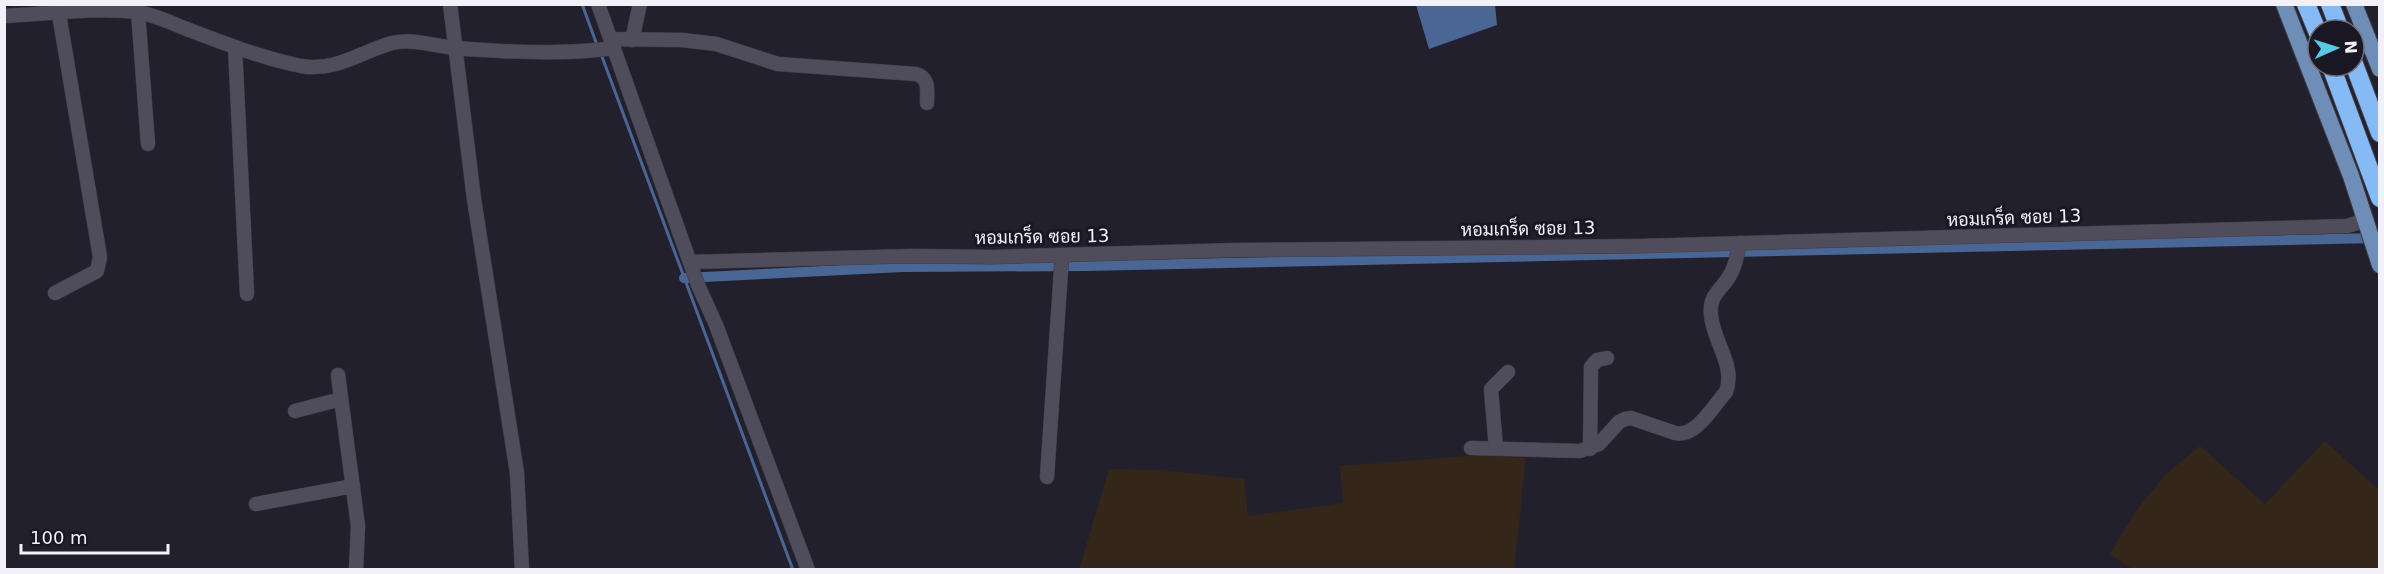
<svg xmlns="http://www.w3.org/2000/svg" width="2384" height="574" font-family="'DejaVu Sans',Sarabun,sans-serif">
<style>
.industrial{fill:#35261a}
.water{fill:#4a6695}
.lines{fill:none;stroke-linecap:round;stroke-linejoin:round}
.stream{stroke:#4a6695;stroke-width:3}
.canal{stroke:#4a6695;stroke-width:10}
.minor-casing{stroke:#3f3d47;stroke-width:15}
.major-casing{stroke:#3f3d47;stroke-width:18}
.highway-casing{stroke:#3f3d47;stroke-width:20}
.minor{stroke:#4f4c5b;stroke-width:14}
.major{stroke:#6f8eb7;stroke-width:16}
.highway{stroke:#85baf4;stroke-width:18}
.labels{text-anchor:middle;stroke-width:6;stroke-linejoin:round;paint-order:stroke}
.street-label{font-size:18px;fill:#f2f1fa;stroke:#191723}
</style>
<rect width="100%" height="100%" fill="#23202d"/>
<g class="industrial">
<polygon points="2325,441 2379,490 2379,569 2132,569 2110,554 2135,512 2165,475 2200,446 2265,504"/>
<polygon points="1481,455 1526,458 1514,569 1079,570 1109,469 1161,470 1244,479 1248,516 1343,503 1340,466"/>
</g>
<polygon class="water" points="1416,5 1495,5 1497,25 1429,49"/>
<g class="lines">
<g class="stream">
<polyline points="582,4 597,45"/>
<polyline points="601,54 793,570"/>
</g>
<polyline class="canal" points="684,278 903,267 1086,266 2376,238"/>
<g class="minor-casing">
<g id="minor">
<polyline points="450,4 474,199 517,473 522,570"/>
<polyline points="598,4 698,285 716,325 808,570"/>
<polyline points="138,12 148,144"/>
<path d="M4 16C46 14 96 7 136 12 155 14 175 25 192 31 226 44 265 59 301 66 336 72 360 52 392 43 412 38 435 46 455 48 504 52 566 55 614 48"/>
<path d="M611 39 682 40 716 44 778 64 916 74C930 78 927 91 927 103"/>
<polyline points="632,40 640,4"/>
<polyline points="235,47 247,294"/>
<polyline points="690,262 912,256 993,257 1236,250 1640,246 2347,226 2357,223 2364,216"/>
<polyline points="55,293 97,271 100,257 59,14"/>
<polyline points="338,375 358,526 356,570"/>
<polyline points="295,411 341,399"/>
<path d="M1471 448 1580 451 1599 444 1619 422 1625 419 1631 418 1675 433C1696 438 1713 406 1726 392 1736 365 1713 342 1711 315 1709 294 1721 291 1730 275 1736 266 1737 253 1740 243"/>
<polyline points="1496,448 1491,389 1508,372"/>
<polyline points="1590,449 1591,367 1597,360 1607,358"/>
<polyline points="1047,477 1062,255"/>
<polyline points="256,504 353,486"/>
</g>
</g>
<g class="major-casing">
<g id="major">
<polyline points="2284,4 2351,176 2380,265"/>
<polyline points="2354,4 2380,69"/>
</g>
</g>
<g class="highway-casing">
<g id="highway">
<polyline points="2306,4 2318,33"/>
<polyline points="2330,4 2340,30"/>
<polyline points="2354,64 2380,133"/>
<polyline points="2331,66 2380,198"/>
</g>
</g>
<use href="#minor" class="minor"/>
<use href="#major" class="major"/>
<use href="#highway" class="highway"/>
</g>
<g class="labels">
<g class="street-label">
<text transform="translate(2014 218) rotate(-2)" y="6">หอมเกร็ด ซอย 13</text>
<text transform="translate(1528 229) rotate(-1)" y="6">หอมเกร็ด ซอย 13</text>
<text transform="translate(1042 237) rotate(-1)" y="6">หอมเกร็ด ซอย 13</text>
</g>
</g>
<rect width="2384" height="574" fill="none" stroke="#f2f1fa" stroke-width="12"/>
<g transform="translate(2336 48) rotate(87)"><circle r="28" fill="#191723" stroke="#706e79" stroke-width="1.5"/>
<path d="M0-4.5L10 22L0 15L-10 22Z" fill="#59c8e4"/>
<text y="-9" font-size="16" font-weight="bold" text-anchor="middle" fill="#f2f1fa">N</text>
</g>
<path d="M21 544v9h147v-9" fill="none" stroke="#f2f1fa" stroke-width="3"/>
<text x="30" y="544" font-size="18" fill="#f2f1fa" stroke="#191723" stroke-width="4.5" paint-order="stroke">100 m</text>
</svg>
